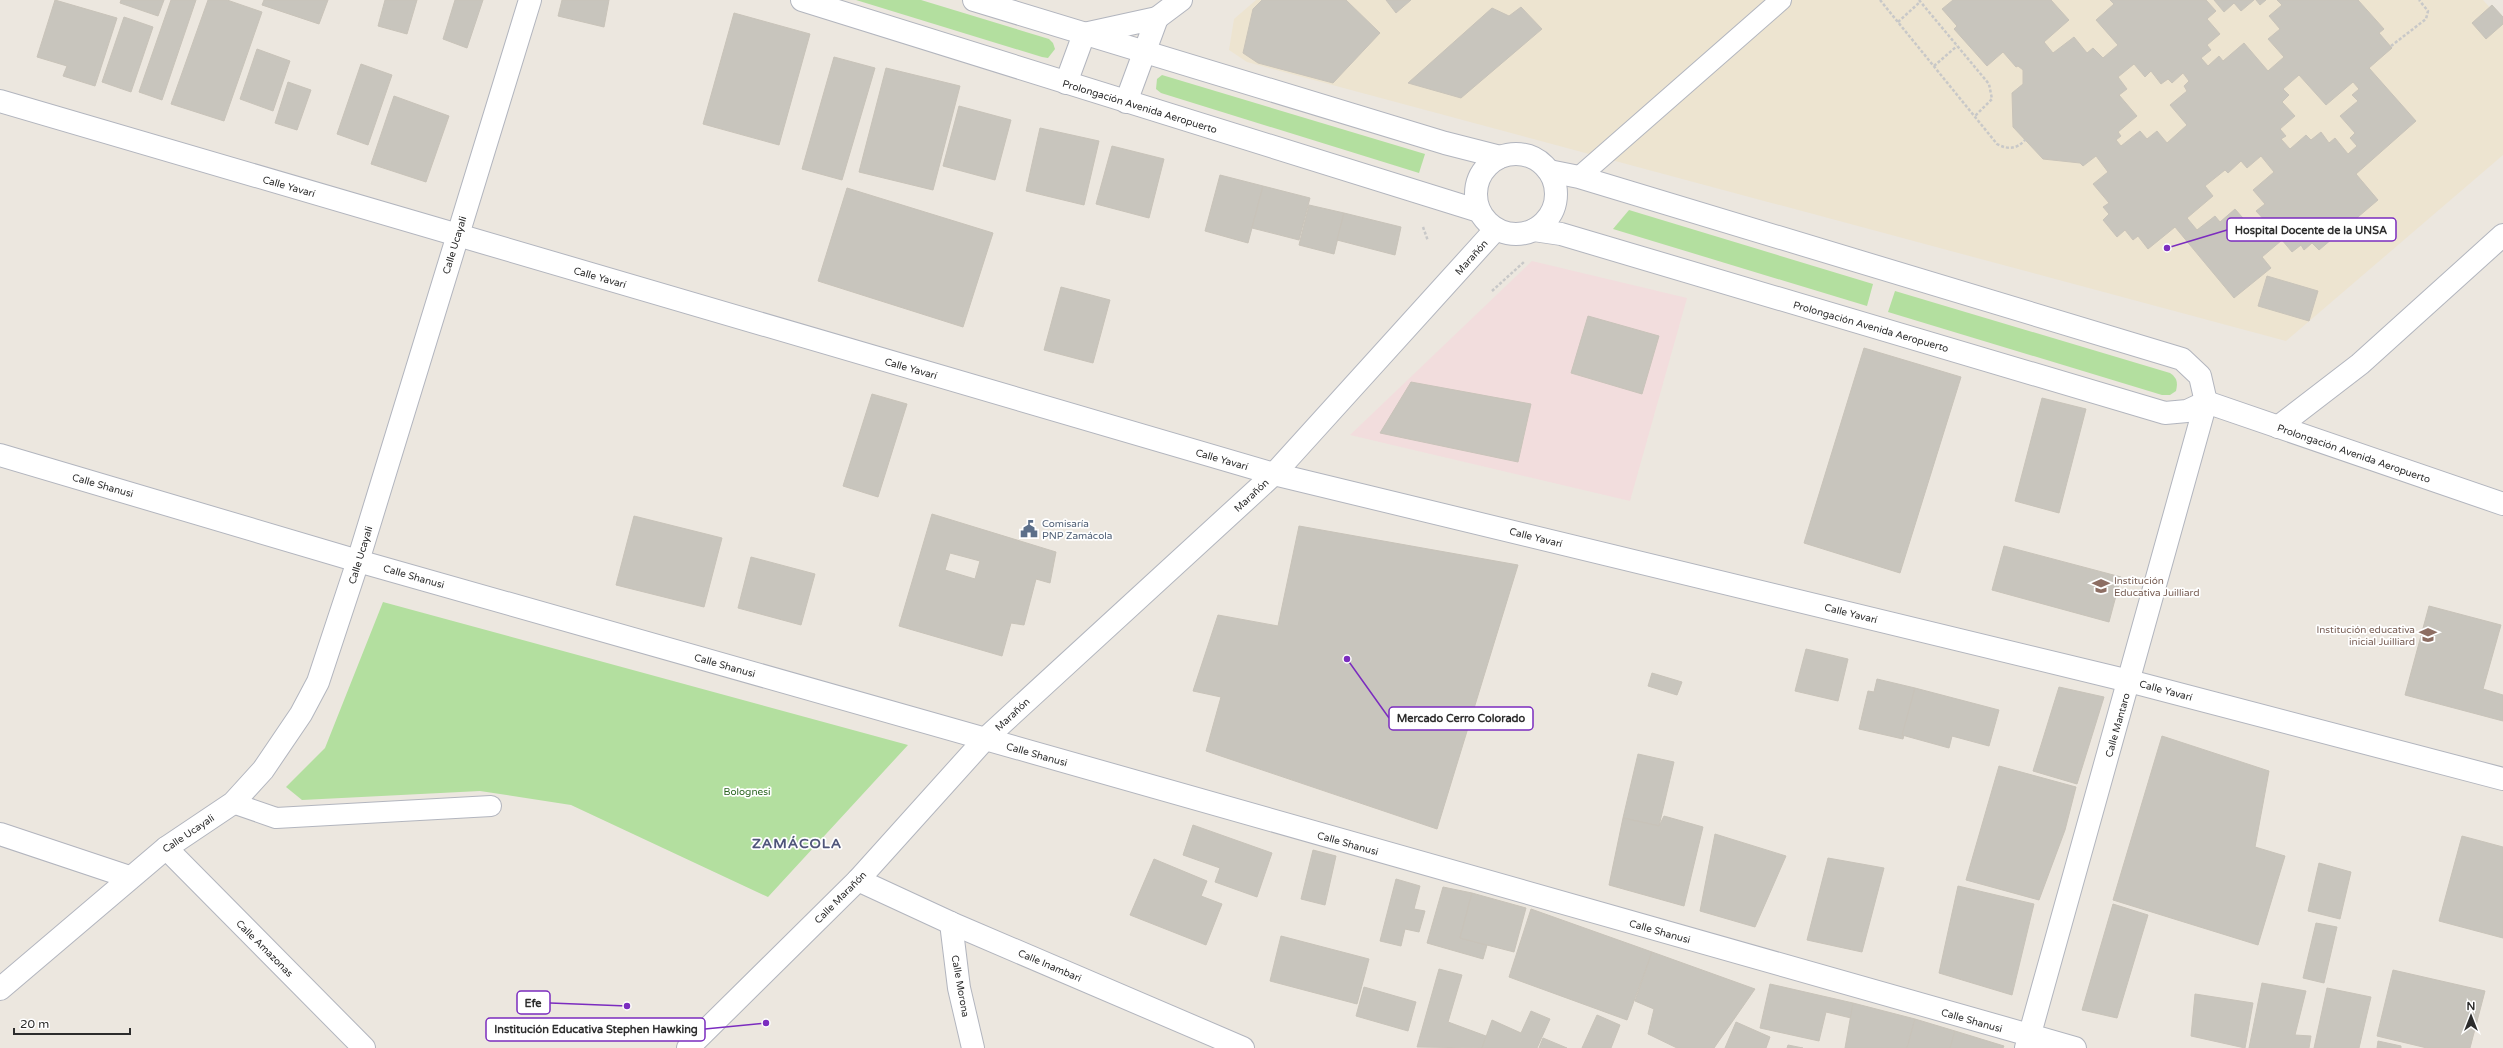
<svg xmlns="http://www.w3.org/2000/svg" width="2503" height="1048" font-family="'Varela Round',sans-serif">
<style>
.education{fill:#ede4d0}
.medical{fill:#f2dddd}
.green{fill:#b3df9f}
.building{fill:#c8c5bd;stroke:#c8c3b9;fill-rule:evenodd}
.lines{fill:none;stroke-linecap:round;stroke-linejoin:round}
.lane-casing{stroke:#b2b5be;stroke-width:22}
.street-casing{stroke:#b2b5be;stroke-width:24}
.secondary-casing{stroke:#b2b5be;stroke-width:24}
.path{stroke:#c8c8c8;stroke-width:2.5;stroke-dasharray:3 2;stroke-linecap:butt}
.lane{stroke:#fff;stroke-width:20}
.street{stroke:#fff;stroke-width:22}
.secondary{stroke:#fff;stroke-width:22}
.labels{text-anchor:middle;stroke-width:3.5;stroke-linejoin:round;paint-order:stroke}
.street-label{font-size:10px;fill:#2c2c2c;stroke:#fff}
.service-label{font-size:10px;fill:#4e5e75;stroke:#fff;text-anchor:start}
.education-label{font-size:10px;fill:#785e54;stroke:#fff;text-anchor:start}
.park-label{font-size:10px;fill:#2b6520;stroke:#fff}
.district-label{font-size:14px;font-weight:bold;letter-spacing:1px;fill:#4f557a;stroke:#fff}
.leader{fill:none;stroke:#7b2cbf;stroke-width:1.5}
.callout-dot{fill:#7b2cbf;stroke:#fff;stroke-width:1.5}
.callout{fill:#fff;stroke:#7b2cbf;stroke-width:1.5}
.callout-label{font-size:11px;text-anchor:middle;font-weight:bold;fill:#2c2c2c}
</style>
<rect width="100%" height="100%" fill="#ece7df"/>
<polygon class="education" points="1256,0 2483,0 2503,22 2503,155 2286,341 1247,62 1229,50 1234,19"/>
<polygon class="medical" points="1532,261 1687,298 1630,501 1350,435"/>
<g class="green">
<polygon points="856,0 921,0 1049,39 1053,43 1055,49 1048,58 1042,57"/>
<polygon points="1162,75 1425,154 1419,173 1161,93 1156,89 1157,79"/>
<polygon points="1629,210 1873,284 1867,306 1613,229"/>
<path d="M1895 291 2170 373C2177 378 2178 382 2176 391L2170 395H2162L1888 312Z"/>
<polygon points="383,602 908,745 768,897 571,805 480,791 302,800 286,787 325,748"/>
</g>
<g class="building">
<polygon points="55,0 117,18 95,86 63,76 67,66 37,57"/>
<polygon points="121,0 164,0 158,16 120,3"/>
<polygon points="171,0 196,0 162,100 139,92"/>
<polygon points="208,0 227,0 262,12 224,121 171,104"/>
<polygon points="264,0 328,0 319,24 262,5"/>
<polygon points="385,0 417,0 407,34 378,26"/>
<polygon points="455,0 483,0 467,48 443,39"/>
<polygon points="562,0 609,0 604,27 558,16"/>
<polygon points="1262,0 1346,0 1380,33 1333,83 1258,63 1243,53 1253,9"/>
<polygon points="1386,0 1411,0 1396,13"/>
<path d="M1953 0H2051L2069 20 2044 42 2053 53 2074 37 2087 53 2093 48 2103 58 2118 45 2096 20 2114 4 2110 0H2206L2216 11 2207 19 2220 34 2207 45 2211 50 2201 58 2208 66 2219 56 2223 61 2244 43 2268 71 2284 57 2268 39 2280 29 2269 16 2282 5 2277 0H2358L2384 29 2379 33 2392 48 2369 68 2416 121 2356 174 2378 200 2319 250 2312 243 2304 250 2301 245 2292 252 2282 240 2262 257 2271 268 2234 298 2175 227 2148 249 2138 236 2133 240 2125 230 2117 237 2103 220 2109 214 2103 207 2109 203 2093 184 2108 172 2096 156 2083 166 2080 163 2043 159 2013 127 2012 93 2023 84V70L2018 66 2016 67 2003 52 1987 66 1954 29 1957 26 1942 9ZM2134 64 2145 77 2151 71 2161 84 2168 79 2172 83 2183 73 2189 81 2184 86 2187 91 2170 105 2187 125 2167 143 2157 131 2147 139 2140 131 2121 146 2116 140 2121 136 2118 132 2137 116 2119 95 2127 89 2118 77ZM2299 75 2326 105 2353 82 2359 89 2352 95 2358 101 2340 116 2355 133 2350 138 2357 146 2348 154 2335 138 2329 143 2321 132 2311 140 2306 135 2290 149 2281 139 2286 136 2280 129 2295 116 2282 102 2289 95 2283 89ZM2261 156 2274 172 2253 190 2265 204 2256 211 2268 224 2262 230 2254 221 2249 225 2235 209 2220 222 2215 216 2197 230 2187 218 2213 196 2205 186 2225 170 2228 173 2241 161 2247 168Z"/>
<polygon points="2214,0 2254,0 2241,11 2234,3 2224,12"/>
<polygon points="2256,0 2266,0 2260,5"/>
<polygon points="2492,5 2503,17 2503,24 2486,39 2472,23"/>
<polygon points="1521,7 1542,29 1461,98 1408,83 1492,8 1509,16"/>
<polygon points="734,13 810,34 779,145 703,124"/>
<polygon points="124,17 153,27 131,92 102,82"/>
<polygon points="257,49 290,61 273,111 240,99"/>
<polygon points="834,57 875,68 842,180 802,169"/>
<polygon points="361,64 392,75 368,145 337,134"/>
<polygon points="886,68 960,86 933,190 859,172"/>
<polygon points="288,82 311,90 297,130 275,123"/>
<polygon points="394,96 449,116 426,182 371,164"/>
<polygon points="959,106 1011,120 995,180 943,166"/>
<polygon points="1040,128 1099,141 1084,205 1026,191"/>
<polygon points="1112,146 1164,159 1149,218 1096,204"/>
<polygon points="1220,175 1263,186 1248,243 1205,231"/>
<polygon points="1263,186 1310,198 1299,240 1252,228"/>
<polygon points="847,188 993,233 963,327 818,281"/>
<polygon points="1309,205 1344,213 1334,254 1299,245"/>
<polygon points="1344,213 1401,227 1395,255 1337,240"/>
<polygon points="2267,276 2318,291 2309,321 2258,306"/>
<polygon points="1061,287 1110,300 1093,363 1044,350"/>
<polygon points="1588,316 1659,336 1642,394 1571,373"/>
<polygon points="1864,348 1961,377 1900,573 1804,543"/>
<polygon points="1411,382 1531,404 1518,462 1380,433"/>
<polygon points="872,394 907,404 878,497 843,486"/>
<polygon points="2042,398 2086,409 2059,513 2015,501"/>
<path d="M932 514 1056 552 1050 583 1036 579 1024 625 1011 623 1002 656 899 626ZM950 553 980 561 975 579 945 570Z"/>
<polygon points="634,516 722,538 704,607 616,585"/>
<polygon points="1299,526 1518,565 1437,829 1206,751 1221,697 1193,691 1218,615 1278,626"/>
<polygon points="2004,546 2121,577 2109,622 1992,590"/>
<polygon points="751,557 815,574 801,625 738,608"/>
<polygon points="2429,606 2501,625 2483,689 2503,695 2503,721 2405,695"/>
<polygon points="1806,649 1848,659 1838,701 1795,691"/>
<polygon points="1652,673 1682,682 1677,695 1648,686"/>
<polygon points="1877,679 1915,688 1903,739 1859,729 1868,691 1874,692"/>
<polygon points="2059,687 2104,697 2077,784 2033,771"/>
<polygon points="1915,688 1999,710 1989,746 1952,736 1949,748 1902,735"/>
<polygon points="2162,736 2269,771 2255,847 2285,856 2258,945 2113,900"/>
<polygon points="1638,754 1674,762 1659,826 1623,818"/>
<polygon points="1999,766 2076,787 2065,830 2039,900 1966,880"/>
<polygon points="1664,816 1703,827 1684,906 1609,885 1623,818 1659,826"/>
<polygon points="1193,825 1272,853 1257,897 1215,882 1220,868 1183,855"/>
<polygon points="1715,834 1786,856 1755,927 1700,911"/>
<polygon points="2462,836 2503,847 2503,938 2439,921"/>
<polygon points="1313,850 1336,856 1325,905 1301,899"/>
<polygon points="1828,858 1884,868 1862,952 1807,940"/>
<polygon points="1154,859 1207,881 1201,896 1222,904 1206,945 1130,915"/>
<polygon points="2319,863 2351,872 2340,919 2308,911"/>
<polygon points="1396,879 1420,886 1414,909 1425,911 1419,932 1405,929 1401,946 1380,941"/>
<polygon points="1958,886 2034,904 2012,995 1939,973"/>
<polygon points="1443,887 1472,893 1460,938 1487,945 1483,959 1427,943"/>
<polygon points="1472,893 1526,908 1514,952 1460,938"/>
<polygon points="2113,904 2148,915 2117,1018 2082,1010"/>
<polygon points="1531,909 1652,952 1627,1020 1509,977"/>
<polygon points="2316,923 2337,927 2324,983 2303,978"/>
<polygon points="1281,936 1369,959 1357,1004 1270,981"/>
<polygon points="1652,952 1755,989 1714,1048 1677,1048 1648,1034 1654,1009 1635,1001"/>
<polygon points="1439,969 1462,975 1448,1022 1486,1036 1482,1048 1417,1047"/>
<polygon points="2393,970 2485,991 2470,1048 2427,1048 2377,1036"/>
<polygon points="2262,983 2306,991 2295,1035 2311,1036 2309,1048 2249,1048"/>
<polygon points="1770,984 1853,1003 1851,1018 1826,1012 1819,1041 1760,1028"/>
<polygon points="1364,987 1416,1002 1408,1031 1356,1016"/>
<polygon points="2327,988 2371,997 2359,1048 2314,1048"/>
<polygon points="2195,994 2253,1003 2245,1048 2191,1036"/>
<polygon points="1853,1003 1915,1019 1907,1048 1845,1048"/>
<polygon points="1531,1011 1550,1019 1537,1048 1482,1048 1492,1020 1521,1033"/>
<polygon points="1597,1015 1620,1025 1611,1048 1582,1048"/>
<polygon points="1915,1019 1955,1031 1950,1048 1907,1048"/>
<polygon points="1736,1022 1770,1037 1766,1048 1725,1048"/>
<polygon points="1955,1031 2004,1046 2003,1048 1950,1048"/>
<polygon points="1543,1038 1567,1048 1539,1048"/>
<polygon points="2378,1041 2401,1046 2401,1048 2377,1048"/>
<polygon points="1788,1045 1803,1048 1787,1048"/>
</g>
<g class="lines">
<g class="lane-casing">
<g id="lane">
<polyline points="1579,177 1781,0"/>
<polyline points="233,803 276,818 491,806"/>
</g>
</g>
<g class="street-casing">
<g id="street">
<polyline points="1157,18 1181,0"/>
<polyline points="1066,83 1084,34 1157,18 1126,102"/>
<polyline points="0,101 1274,474 2129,681 2503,779"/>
<polyline points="2278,427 2360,364 2503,235"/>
<polyline points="0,455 358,561 2075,1048"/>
<polyline points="0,834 129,877"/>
<polyline points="858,880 951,923 1243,1048"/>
<polyline points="951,923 959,988 973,1048"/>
<polyline points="2026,1048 2206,402"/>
</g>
</g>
<g class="secondary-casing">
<g id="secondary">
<polyline points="802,0 1479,211"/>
<polyline points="974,0 1445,143 1500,157"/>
<circle cx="1516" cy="194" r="40"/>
<polyline points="1549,171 1579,177 2182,359 2200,376 2206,402"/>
<polyline points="1534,230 1561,234 2165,413 2187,411 2206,402 2503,504"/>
<polyline points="166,848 364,1048"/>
<polyline points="0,989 166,848 233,803 263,770 301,714 318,682 358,561 530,0"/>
<polyline points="688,1048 858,880 985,739 1274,474 1496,229"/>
</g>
</g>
<g class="path">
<path d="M1880 0 1997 144C2008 150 2017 149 2025 140"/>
<polyline points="1919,0 1989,84 1992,99 1975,116"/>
<polyline points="1898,22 1920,2"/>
<polyline points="2391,46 2426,19 2428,11 2419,0"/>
<polyline points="1934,66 1957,46"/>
<polyline points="1423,227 1428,241"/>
<polyline points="1492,291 1525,261"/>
</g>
<use href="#lane" class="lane"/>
<use href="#street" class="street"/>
<use href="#secondary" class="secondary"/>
</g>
<defs>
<g id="civic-bare" transform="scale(1.38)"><path d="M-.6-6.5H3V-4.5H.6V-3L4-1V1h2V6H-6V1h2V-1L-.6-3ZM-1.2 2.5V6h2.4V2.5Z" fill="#5c6f8a" stroke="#fff" stroke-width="2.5" paint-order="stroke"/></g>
<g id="school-bare" transform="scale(1.38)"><path d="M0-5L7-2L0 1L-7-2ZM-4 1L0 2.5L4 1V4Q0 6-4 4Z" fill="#8d6e63" stroke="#fff" stroke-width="2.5" paint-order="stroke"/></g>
</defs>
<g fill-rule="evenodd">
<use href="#civic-bare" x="1029" y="529"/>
<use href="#school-bare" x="2101" y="586"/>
<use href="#school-bare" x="2428" y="635"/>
</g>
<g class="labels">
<g class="street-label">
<text transform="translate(1140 106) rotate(17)" y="4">Prolongación Avenida Aeropuerto</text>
<text transform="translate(289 186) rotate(16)" y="4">Calle Yavarí</text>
<text transform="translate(454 245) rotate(-73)" y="4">Calle Ucayali</text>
<text transform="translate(1471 257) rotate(-48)" y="4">Marañón</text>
<text transform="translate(600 277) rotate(16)" y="4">Calle Yavarí</text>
<text transform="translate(1871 326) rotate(16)" y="4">Prolongación Avenida Aeropuerto</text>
<text transform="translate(911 368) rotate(16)" y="4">Calle Yavarí</text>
<text transform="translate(2354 453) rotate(19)" y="4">Prolongación Avenida Aeropuerto</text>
<text transform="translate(1222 459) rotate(16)" y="4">Calle Yavarí</text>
<text transform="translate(103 485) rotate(16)" y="4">Calle Shanusi</text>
<text transform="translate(1251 495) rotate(-43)" y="4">Marañón</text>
<text transform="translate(1536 537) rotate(14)" y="4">Calle Yavarí</text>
<text transform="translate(360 555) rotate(-73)" y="4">Calle Ucayali</text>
<text transform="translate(414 576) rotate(16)" y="4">Calle Shanusi</text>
<text transform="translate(1851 613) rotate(14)" y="4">Calle Yavarí</text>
<text transform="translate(725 665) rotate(16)" y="4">Calle Shanusi</text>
<text transform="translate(2166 690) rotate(15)" y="4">Calle Yavarí</text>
<text transform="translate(1012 714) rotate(-43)" y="4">Marañón</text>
<text transform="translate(2117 725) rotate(-74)" y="4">Calle Mantaro</text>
<text transform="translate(1037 754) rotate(16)" y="4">Calle Shanusi</text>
<text transform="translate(188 833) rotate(-34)" y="4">Calle Ucayali</text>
<text transform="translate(1348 843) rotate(16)" y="4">Calle Shanusi</text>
<text transform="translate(840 897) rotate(-45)" y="4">Calle Marañón</text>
<text transform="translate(1660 931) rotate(16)" y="4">Calle Shanusi</text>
<text transform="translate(265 948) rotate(45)" y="4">Calle Amazonas</text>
<text transform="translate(1050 965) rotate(23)" y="4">Calle Inambari</text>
<text transform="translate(961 986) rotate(80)" y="4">Calle Morona</text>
<text transform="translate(1972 1020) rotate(16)" y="4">Calle Shanusi</text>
</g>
<g class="service-label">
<text x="1042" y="527">Comisaría<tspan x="1042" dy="12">PNP Zamácola</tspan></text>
</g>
<g class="education-label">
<text x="2114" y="584">Institución<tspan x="2114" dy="12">Educativa Juilliard</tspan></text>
<text x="2415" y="633" text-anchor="end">Institución educativa<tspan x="2415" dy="12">inicial Juilliard</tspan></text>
</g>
<g class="park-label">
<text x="747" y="795">Bolognesi</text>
</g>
<g class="district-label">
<text x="797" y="848">ZAMÁCOLA</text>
</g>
</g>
<path class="leader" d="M2167 248L2227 230M1347 659L1389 718M627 1006L550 1003M766 1023L705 1029"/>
<g class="callout-dot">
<circle cx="2167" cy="248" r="4"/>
<circle cx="1347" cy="659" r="4"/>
<circle cx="627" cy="1006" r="4"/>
<circle cx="766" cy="1023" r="4"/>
</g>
<g class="callout">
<rect x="2227" y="218" width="169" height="23" rx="4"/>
<rect x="1389" y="707" width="144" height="23" rx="4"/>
<rect x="517" y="991" width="33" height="23" rx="4"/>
<rect x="486" y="1018" width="219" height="23" rx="4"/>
</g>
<g class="callout-label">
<text x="2311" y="234">Hospital Docente de la UNSA</text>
<text x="1461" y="722">Mercado Cerro Colorado</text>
<text x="533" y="1007">Efe</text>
<text x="596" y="1033">Institución Educativa Stephen Hawking</text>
</g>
<g transform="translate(2471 1016)" stroke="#ffffff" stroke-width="3" paint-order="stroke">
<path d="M0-3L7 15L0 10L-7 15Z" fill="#2c2c2c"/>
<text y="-6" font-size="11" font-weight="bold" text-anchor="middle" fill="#2c2c2c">N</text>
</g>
<path d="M14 1028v6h116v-6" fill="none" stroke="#2c2c2c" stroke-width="2"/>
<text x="20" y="1028" font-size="12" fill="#2c2c2c" stroke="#ffffff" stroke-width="3" paint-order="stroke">20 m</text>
</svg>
